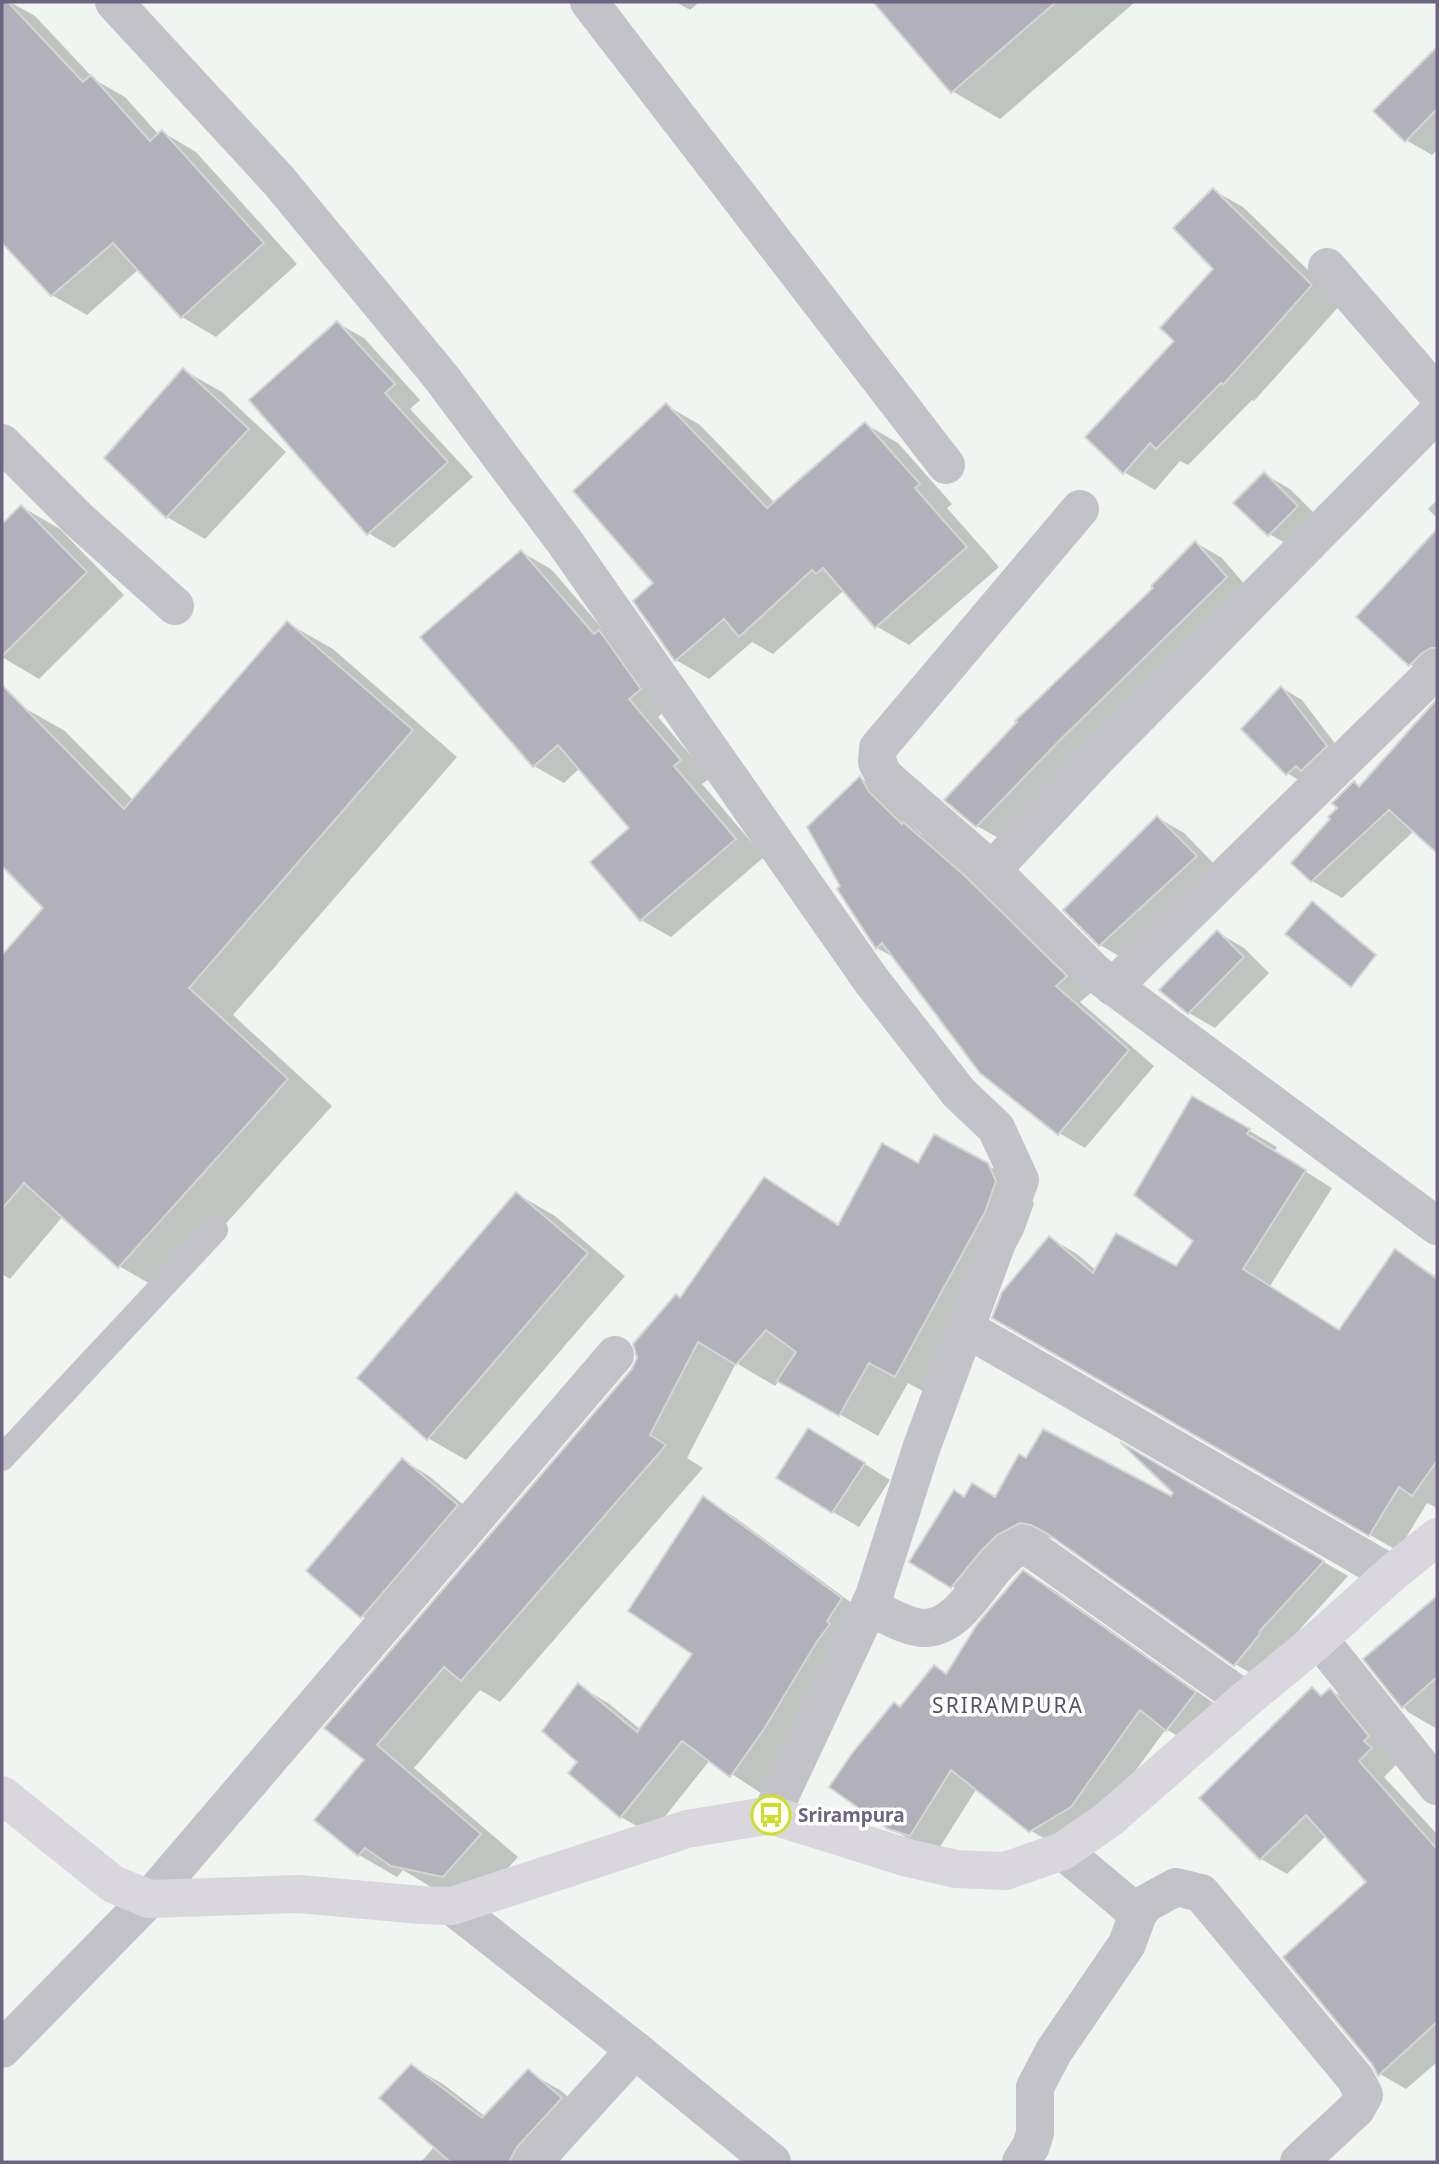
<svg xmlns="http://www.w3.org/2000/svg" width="1439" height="2164" font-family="'Noto Sans',sans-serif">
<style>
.shadow{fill:#0003}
.building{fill:#b2b0ba;stroke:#d4d6d3;stroke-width:2}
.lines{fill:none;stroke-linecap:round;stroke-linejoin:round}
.lane{stroke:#c4c2c9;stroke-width:26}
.street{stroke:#c4c2c9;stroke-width:38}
.secondary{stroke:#d9d6de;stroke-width:38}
.labels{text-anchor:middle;stroke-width:7;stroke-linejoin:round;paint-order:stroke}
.poi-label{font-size:19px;font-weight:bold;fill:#6d6481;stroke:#fff;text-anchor:start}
.neighbourhood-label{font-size:21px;letter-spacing:2px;fill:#585266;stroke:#fff}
</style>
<rect width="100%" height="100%" fill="#f1f5f1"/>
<g class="shadow">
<polygon points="2,2 10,2 35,16 95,80 125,97 159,135 162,132 196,152 297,264 216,337 182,317 139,269 87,315 52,295 2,240"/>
<polygon points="676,2 699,2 690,10"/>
<polygon points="875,2 1135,2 1000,119 952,91"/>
<polygon points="1437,50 1437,150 1432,155 1406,140 1375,111"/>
<polygon points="1213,190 1243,207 1342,303 1254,401 1252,400 1188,465 1180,461 1155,490 1124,472 1177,341 1215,269"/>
<polygon points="337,323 364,338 420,400 410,409 473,477 394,548 368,533"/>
<polygon points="183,370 222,392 286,452 205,539 167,517"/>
<polygon points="666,405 700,425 775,503 865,424 898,443 952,504 947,508 999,567 909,645 876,626 844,590 773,654 752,642 709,679 676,660 656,584"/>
<polygon points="1264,474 1290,489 1323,522 1296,549 1269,534"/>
<polygon points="1437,500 1437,518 1428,509"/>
<polygon points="22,507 60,529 124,595 39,679 2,657 2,527"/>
<polygon points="1437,532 1437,680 1410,664 1359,617"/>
<polygon points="1196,543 1222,558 1252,593 1004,841 977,826 947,800 1156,588"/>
<polygon points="521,552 551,569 670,707 658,717 710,778 702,784 764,857 671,937 641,920 631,828 580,768 564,783 534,766"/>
<polygon points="287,623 333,649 457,757 233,1015 332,1106 164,1292 119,1266 63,1216 10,1279 2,1274 2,961 46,986 129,992 2,863 2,722 19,705 65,731 134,801"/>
<polygon points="1282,688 1302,700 1346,758 1307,785 1287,773"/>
<polygon points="1437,704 1437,851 1415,830 1342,898 1312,881 1294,863 1332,819 1354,783 1361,786"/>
<polygon points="860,778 886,793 895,809 921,834 930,839 991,892 1092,992 1080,1002 1154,1066 1085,1148 1059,1133 895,958 877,948 839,890 843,886"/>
<polygon points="1158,818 1184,833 1222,872 1126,960 1100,945"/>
<polygon points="1217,932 1244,948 1269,973 1215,1028 1189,1013"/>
<polygon points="1193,1098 1277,1147 1274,1152 1332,1188 1270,1286 1340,1331 1396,1251 1437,1277 1437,1508 1427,1503 1398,1551 995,1318 1050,1238 1077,1254 1097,1271 1177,1268 1195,1241"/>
<polygon points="919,1165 987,1165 1026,1187 1034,1204 1023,1234 934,1397 908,1383 878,1436 779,1380 775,1386 736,1363 687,1458 703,1468 500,1702 480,1690 414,1768 518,1857 482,1897 431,1887 403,1870 397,1877 359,1855 317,1820 367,1759 765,1179 840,1225"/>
<polygon points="517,1194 555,1216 625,1276 466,1460 428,1438"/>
<polygon points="835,1445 890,1480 859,1527 833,1512"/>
<polygon points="1132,1451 1348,1576 1283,1648 1261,1679 1235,1664 1065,1543 1048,1537 1036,1540 977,1601 952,1586 965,1499 1172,1498 1176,1493"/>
<polygon points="403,1460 429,1476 483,1521 388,1631 362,1616"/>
<polygon points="703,1498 733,1516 871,1617 761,1793 710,1760 651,1834 621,1817 570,1773 580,1762 579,1686 608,1703 641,1730 694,1653"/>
<polygon points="1024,1572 1051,1588 1222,1709 1194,1746 1166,1729 1098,1822 1057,1846 1030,1830 977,1788 938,1850 917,1844 889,1827 901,1708 947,1675"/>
<polygon points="1437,1598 1437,1729 1408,1712 1366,1660"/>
<polygon points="1312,1689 1323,1696 1330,1690 1357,1705 1401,1760 1384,1777 1437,1834 1437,2062 1406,2089 1380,2074 1369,1883 1327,1835 1287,1874 1261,1859 1202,1798"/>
<polygon points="412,2066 443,2084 486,2117 528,2072 560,2090 592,2117 551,2162 421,2162 435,2146"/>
</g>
<g class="building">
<polygon points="2,2 8,2 83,82 91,75 150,141 162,130 264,243 181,318 113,243 51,296 2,243"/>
<polygon points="873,2 1056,2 951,93"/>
<polygon points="1437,47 1437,109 1405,142 1373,111"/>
<polygon points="1213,188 1312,285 1223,385 1221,383 1156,449 1150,443 1123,474 1085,437 1174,341 1160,328 1213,269 1173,228"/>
<polygon points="337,321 395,384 385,393 448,462 367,535 249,400"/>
<polygon points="183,368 249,429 166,518 104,458"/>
<polygon points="666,403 767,508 865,422 920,484 915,488 967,547 875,628 823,568 816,574 812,570 739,637 724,619 675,661 633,601 653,583 573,491"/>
<polygon points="1264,472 1298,506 1268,536 1233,503"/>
<polygon points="21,505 87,572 2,656 2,524"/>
<polygon points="1437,529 1437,648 1431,648 1422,653 1409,666 1356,617"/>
<polygon points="1195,541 1227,577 1059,741 976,827 944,800 1017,722 1015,721 1153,588 1151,586"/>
<polygon points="521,550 594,634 599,630 641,689 629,699 681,760 674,766 736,839 640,921 590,862 629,828 558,745 533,767 420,637"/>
<polygon points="287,621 413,730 189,988 288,1079 118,1268 24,1183 2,1209 2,955 43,908 2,866 2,685 124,809"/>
<polygon points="1281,686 1327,746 1301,771 1296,766 1286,775 1241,729"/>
<polygon points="1437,699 1437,853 1389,810 1311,882 1291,863 1330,819 1328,817 1337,808 1332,803 1354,781 1359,787"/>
<polygon points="860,776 869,792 902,824 903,822 964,875 1067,976 1056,986 1129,1050 1058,1135 980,1073 882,943 876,949 837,889 840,886 807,827"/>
<polygon points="1157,816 1197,856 1099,946 1063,910"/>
<polygon points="1312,901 1376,955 1351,987 1285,934"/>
<polygon points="1217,930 1244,957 1188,1014 1159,990"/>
<polygon points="1192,1096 1250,1129 1247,1134 1306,1170 1243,1269 1339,1330 1395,1249 1437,1279 1437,1461 1412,1496 1399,1487 1369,1536 992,1318 1002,1292 1049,1236 1093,1273 1116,1233 1176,1266 1193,1241 1134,1195"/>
<polygon points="934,1134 988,1163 996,1181 985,1212 895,1377 869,1363 839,1416 777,1381 796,1352 766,1330 736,1365 698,1342 650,1435 666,1445 461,1681 444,1667 377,1745 481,1834 443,1877 391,1866 365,1848 358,1856 314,1820 364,1760 324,1728 632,1369 637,1358 633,1344 676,1294 680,1298 764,1177 838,1225 882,1143 918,1163"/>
<polygon points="516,1192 588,1253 427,1440 357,1378"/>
<polygon points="808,1428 865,1463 832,1513 776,1478"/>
<polygon points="1043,1429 1171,1496 1173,1493 1120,1442 1324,1561 1259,1632 1260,1634 1234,1666 1048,1534 1031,1525 1020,1523 997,1535 981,1551 951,1588 909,1562 954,1490 964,1497 972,1483 995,1497 1019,1454 1026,1458"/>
<polygon points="402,1458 458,1505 361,1618 306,1571"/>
<polygon points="703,1496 842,1598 827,1621 830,1624 816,1643 764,1729 730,1777 682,1741 620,1818 568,1773 577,1762 542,1731 578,1683 637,1732 692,1654 628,1611"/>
<polygon points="1023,1570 1196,1692 1166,1731 1140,1710 1071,1807 1029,1832 951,1770 910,1836 888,1829 829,1787 853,1752 894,1702 900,1707 934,1665 946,1674 978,1623"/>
<polygon points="1437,1596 1437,1677 1402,1708 1363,1659"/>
<polygon points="1312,1687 1321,1696 1330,1688 1369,1736 1364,1741 1372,1748 1359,1761 1437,1849 1437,2022 1378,2076 1372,2064 1283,1957 1366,1882 1306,1815 1260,1860 1199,1798"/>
<polygon points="411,2064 482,2118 528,2069 562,2098 517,2147 509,2162 450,2162 379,2098"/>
</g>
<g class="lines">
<polyline class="lane" points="2,1458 215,1230"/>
<g class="street">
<polyline points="114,2 279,181 441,377 564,541 871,980 959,1093 996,1128 1020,1180 921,1449 874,1596 771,1815"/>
<polyline points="589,2 946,465"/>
<polyline points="1327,267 1437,394"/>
<polyline points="2,443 79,520 175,606"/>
<polyline points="1080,509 878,748 877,762 884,776 992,870 1094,972 1437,1226"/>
<polyline points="992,870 1096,759 1437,413"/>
<polyline points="1113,987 1437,669"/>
<polyline points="967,1329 1391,1574"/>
<path d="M869 1607C885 1614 907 1628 925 1628 967 1627 986 1561 1022 1545L1036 1552 1245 1700"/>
<polyline points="1319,1639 1437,1786"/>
<polyline points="1063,1851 1138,1914 1145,1904 1176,1887 1201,1893 1355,2078 1364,2095 1356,2109 1299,2162"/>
<polyline points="452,1906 635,2050 772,2162"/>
<polyline points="2,2049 149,1899 615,1355"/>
<polyline points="533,2162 635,2050"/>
<polyline points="1021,2162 1031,2146 1035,2133 1035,2087 1054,2051 1127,1944 1138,1914"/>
</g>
<polyline class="secondary" points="2,1795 113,1884 149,1899 299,1894 421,1905 452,1906 687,1829 771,1815 908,1858 956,1869 1005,1871 1063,1851 1109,1819 1245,1700 1319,1639 1391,1574 1437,1537"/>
</g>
<defs>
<g id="bus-ring" transform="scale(2.0125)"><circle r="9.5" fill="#fff" stroke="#cedf26" stroke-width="1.5"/><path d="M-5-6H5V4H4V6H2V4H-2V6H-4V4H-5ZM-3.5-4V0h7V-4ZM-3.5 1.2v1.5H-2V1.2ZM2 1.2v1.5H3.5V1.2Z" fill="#cedf26"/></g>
</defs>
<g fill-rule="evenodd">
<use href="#bus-ring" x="771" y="1815"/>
</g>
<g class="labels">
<g class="poi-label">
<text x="798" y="1822">Srirampura</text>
</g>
<g class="neighbourhood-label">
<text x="1008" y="1713">SRIRAMPURA</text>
</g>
</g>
<rect width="1439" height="2164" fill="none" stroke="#6d6481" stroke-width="7"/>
</svg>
